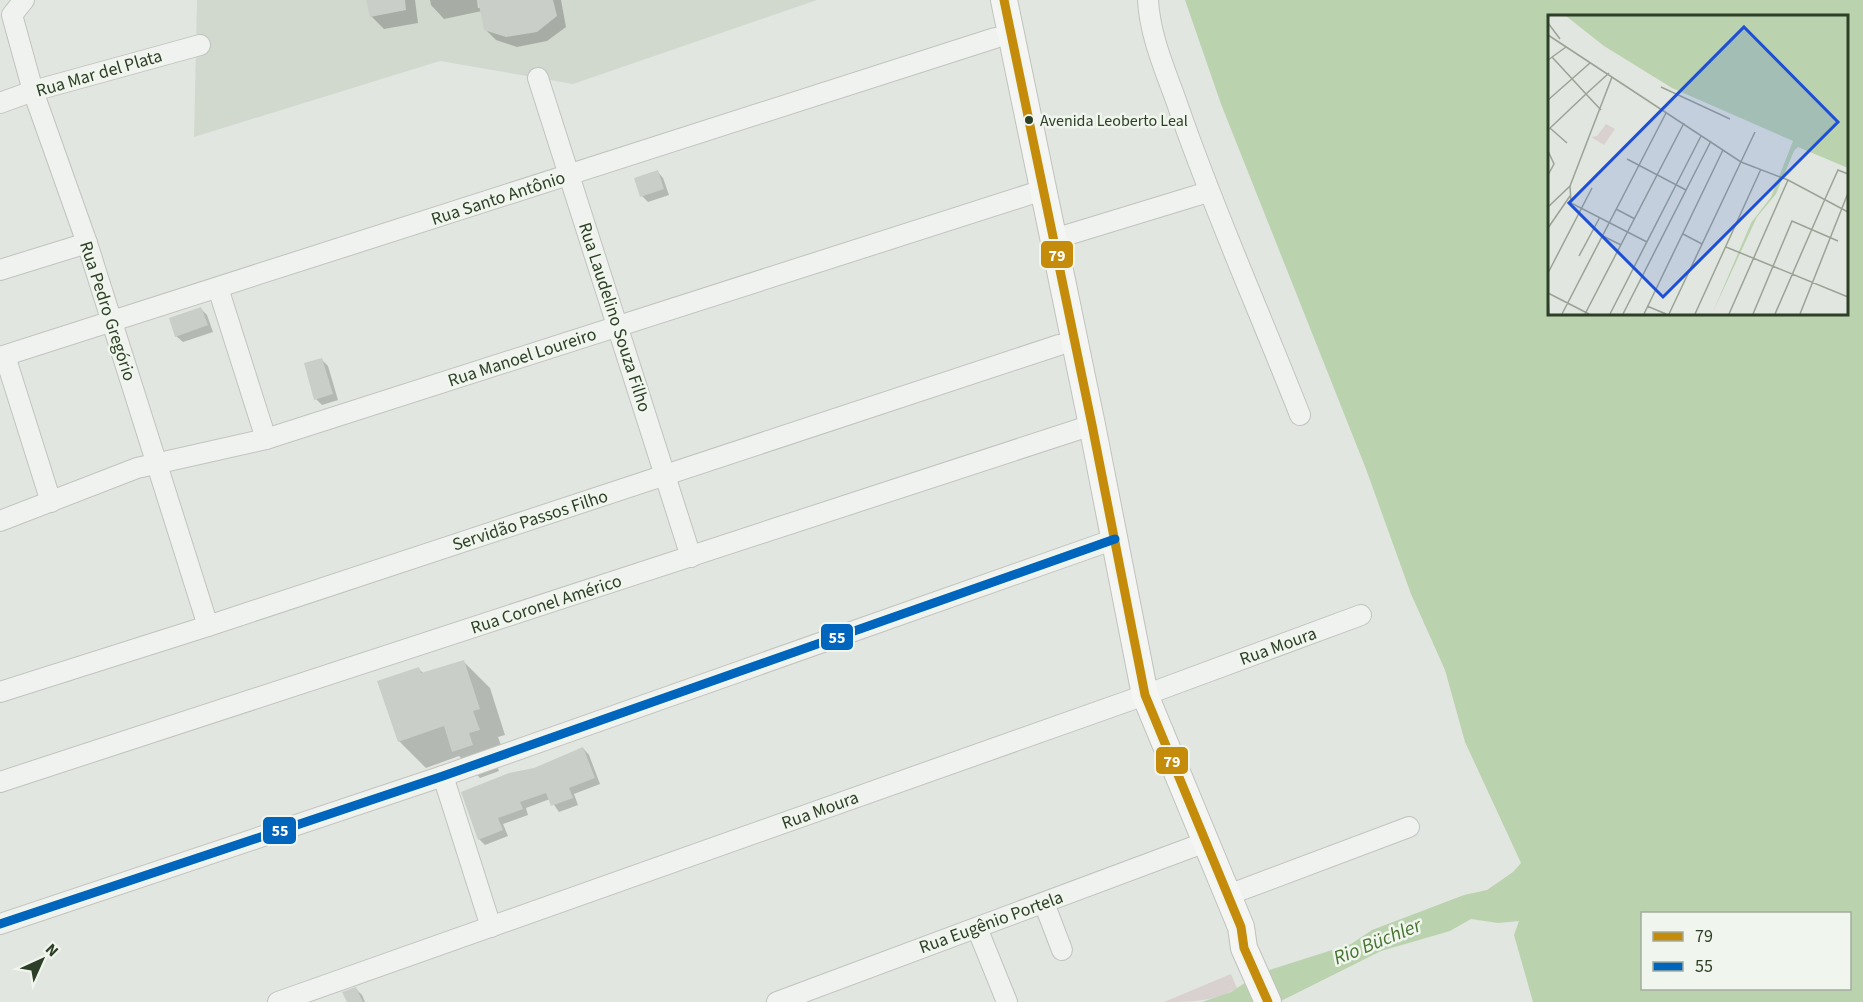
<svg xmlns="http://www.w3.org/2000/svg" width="1863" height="1002" font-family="'Source Sans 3',sans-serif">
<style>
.built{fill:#d1d9ce}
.green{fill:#d9d1cf}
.water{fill:#bbd2ae;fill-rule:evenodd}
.shadow{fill:#0003}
.building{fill:#cacec8}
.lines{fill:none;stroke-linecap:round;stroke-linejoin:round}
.minor-casing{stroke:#c0c4be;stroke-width:22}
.major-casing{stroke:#bfc3bc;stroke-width:28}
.minor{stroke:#f0f2ef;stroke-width:20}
.major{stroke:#f5f6f4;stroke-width:26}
.bus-1-casing{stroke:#f0f5ed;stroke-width:14}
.bus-2-casing{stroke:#f0f5ed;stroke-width:14}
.bus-1{stroke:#c48c0a;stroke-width:9}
.bus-2{stroke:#0065bd;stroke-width:9}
.bus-dot{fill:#2d3f27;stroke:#f0f5ed;stroke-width:2}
.labels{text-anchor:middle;stroke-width:5;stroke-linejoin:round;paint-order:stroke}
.bus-label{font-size:16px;fill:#2d3f27;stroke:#f0f5ed;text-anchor:start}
.street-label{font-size:18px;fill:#2d3f27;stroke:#f0f5ed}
.water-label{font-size:20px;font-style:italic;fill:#477331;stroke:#f0f5ed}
.inset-road{fill:none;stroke:#9aa396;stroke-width:1.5}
.view{fill:#1d4ed8;fill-opacity:0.15;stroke:#1d4ed8;stroke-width:3}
.inset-edge{fill:none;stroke:#2d3f27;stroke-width:3}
.line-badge{stroke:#f0f5ed;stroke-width:2}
.badge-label{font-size:16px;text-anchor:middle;font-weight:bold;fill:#fff}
</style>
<rect width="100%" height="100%" fill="#e2e6e0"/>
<polygon class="built" points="197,0 817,0 573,84 440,61 194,137"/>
<path class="green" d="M1231 974 1237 988C1216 1002 1188 1002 1164 1002Z"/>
<path class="water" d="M1185 0H1863V1002H1533L1514 935 1519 921 1498 923 1471 919 1450 931 1381 951 1279 1002H1202L1231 992 1260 973 1351 944 1372 930 1464 895 1487 890 1513 872 1521 863 1465 742 1445 670 1411 594 1366 469 1221 104ZM1550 16H1846V314H1550ZM1642 914H1850V988H1642Z"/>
<g class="shadow">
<polygon points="367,0 415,0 418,23 384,29 371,16"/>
<polygon points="430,0 477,0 478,8 493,5 492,0 561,0 566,27 547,41 517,47 496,40 486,30 482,11 444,19 431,5"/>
<polygon points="657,171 663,178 669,195 648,202 642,196"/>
<polygon points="201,309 207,315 213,332 183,342 176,336"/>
<polygon points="322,360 328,366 338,400 322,405 316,399"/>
<polygon points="463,661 490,688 505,735 498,737 505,756 495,760 499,771 480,778 459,756 426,768 399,741 419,669 424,674"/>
<polygon points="583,748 589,755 600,784 574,794 578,805 559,812 550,799 526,808 528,815 503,824 508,836 485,845 479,839 534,769"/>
<polygon points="356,989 362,995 365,1002 348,1002"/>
</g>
<g class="building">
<polygon points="366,0 405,0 406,10 370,17"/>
<polygon points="478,0 553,0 557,16 537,32 506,37 484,30"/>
<polygon points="658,170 664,189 640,197 634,178"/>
<polygon points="201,307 208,325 175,337 169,318"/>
<polygon points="322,358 333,394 314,400 304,363"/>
<polygon points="464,660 480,709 473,711 480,730 469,733 473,745 452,752 444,726 398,742 377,681 419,667 421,673"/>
<polygon points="583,747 595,778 569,788 573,798 551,806 546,793 520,802 523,809 498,818 503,830 478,840 461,792 509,773 534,768"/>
<polygon points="356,987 363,1002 347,1002 342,992"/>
</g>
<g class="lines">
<g class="minor-casing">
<g id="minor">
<polyline points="24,0 12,15 33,91 87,243 208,626"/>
<path d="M1148 0C1150 38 1167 74 1179 109 1215 213 1260 313 1300 415"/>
<polyline points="538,78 691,557"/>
<polyline points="0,103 33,91 200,45"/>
<polyline points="1054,239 1208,192"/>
<polyline points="0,270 87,243"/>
<polyline points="218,288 266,439"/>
<polyline points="5,356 51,502"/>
<polyline points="0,357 995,38"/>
<polyline points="0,521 137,468 266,439 1043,190"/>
<polyline points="0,692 208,626 1059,345"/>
<polyline points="443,776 491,927"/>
<polyline points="0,782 1092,425"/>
<polyline points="1228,895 1409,827"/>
<polyline points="1044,903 1062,950"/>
<polyline points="0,924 443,776 1115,539"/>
<polyline points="977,928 1007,1002"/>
<polyline points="278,1002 1145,695 1361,615"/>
<polyline points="777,1002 1206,842"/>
</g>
</g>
<g class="major-casing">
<polyline id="major" points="1004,0 1092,425 1145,695 1241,927 1244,948 1268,1002"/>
</g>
<use href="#minor" class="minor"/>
<use href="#major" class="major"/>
<g class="bus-1-casing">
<polyline id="bus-1" points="1004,0 1092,425 1145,695 1241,927 1244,948 1268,1002"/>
</g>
<g class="bus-2-casing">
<polyline id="bus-2" points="0,924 443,776 1115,539"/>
</g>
<use href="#bus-1" class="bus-1"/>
<use href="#bus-2" class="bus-2"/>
</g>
<circle class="bus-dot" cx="1029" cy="120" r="5"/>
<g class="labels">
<g class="bus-label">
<text x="1040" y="126">Avenida Leoberto Leal</text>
</g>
<g class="street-label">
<text transform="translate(99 73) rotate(-16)" y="6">Rua Mar del Plata</text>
<text transform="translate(498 198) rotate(-18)" y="6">Rua Santo Antônio</text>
<text transform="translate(108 311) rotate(72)" y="6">Rua Pedro Gregório</text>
<text transform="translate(615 317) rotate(72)" y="6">Rua Laudelino Souza Filho</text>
<text transform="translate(522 357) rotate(-18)" y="6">Rua Manoel Loureiro</text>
<text transform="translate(530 520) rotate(-18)" y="6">Servidão Passos Filho</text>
<text transform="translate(546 604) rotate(-18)" y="6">Rua Coronel Américo</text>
<text transform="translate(1278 646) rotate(-20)" y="6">Rua Moura</text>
<text transform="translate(820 810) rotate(-20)" y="6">Rua Moura</text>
<text transform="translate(991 922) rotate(-20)" y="6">Rua Eugênio Portela</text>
</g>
<g class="water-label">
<text transform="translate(1377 941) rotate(-22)" y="7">Rio Büchler</text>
</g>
</g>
<g transform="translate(1548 15)">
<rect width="300" height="300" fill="#e2e6e0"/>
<path d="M58 109 67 114 56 130 43 122 49 121Z" fill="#d9d1cf"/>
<path d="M18 1H300V153L250 132 246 136 228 179 209 202 164 299 203 208 223 182 245 126 124 73 56 31Z" fill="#bbd2ae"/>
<path class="inset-road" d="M0 8 12 24M0 20 193 147 240 165 300 197M0 45 18 32M113 72 182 104M0 85 42 48M53 95 38 79 61 58M2 113 19 128M0 115 38 79 4 42M0 136 6 149 0 160M79 144 138 175M22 171 23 188 99 227M277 184 290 155 300 159M0 192 22 171 64 62M68 194 87 204M0 213 22 181M135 219 154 229M55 221 73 230M178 232 300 282M31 241 52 202M0 258 44 173M0 278 41 299M0 279 1 299M99 291 118 299M14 299 118 98M37 299 136 108M62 299 153 121M75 299 163 126M96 299 175 135M121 299 207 117M147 299 213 154M181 299 240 165M205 299 244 206 290 226M227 299 277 184M252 299 300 178"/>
<path class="view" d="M196 12 290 107 115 282 21 188Z"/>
<rect width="300" height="300" class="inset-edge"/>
</g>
<g class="line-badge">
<rect x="1040" y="240" width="34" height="29" rx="6" fill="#c48c0a"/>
<rect x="820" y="623" width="34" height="28" rx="6" fill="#0065bd"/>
<rect x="1155" y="746" width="34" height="29" rx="6" fill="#c48c0a"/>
<rect x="262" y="816" width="35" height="29" rx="6" fill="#0065bd"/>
</g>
<g class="badge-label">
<text x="1057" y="261">79</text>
<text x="837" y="643">55</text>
<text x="1172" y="767">79</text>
<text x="280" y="836">55</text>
</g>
<rect x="1641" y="912" width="210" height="78" fill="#f0f5ed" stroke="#a2ac9e" stroke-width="1.5"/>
<rect x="1653" y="932" width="30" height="9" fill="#c48c0a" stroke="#a2ac9e" stroke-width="1.5"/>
<text x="1695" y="942" font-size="18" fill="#2d3f27">79</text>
<rect x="1653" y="962" width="30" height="9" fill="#0065bd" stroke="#a2ac9e" stroke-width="1.5"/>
<text x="1695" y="972" font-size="18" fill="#2d3f27">55</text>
<g transform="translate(42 960) rotate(45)" stroke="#f0f5ed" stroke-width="4.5" paint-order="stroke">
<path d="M0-4.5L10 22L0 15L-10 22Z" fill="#2d3f27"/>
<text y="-9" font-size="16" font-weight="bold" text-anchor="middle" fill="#2d3f27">N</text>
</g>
</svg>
